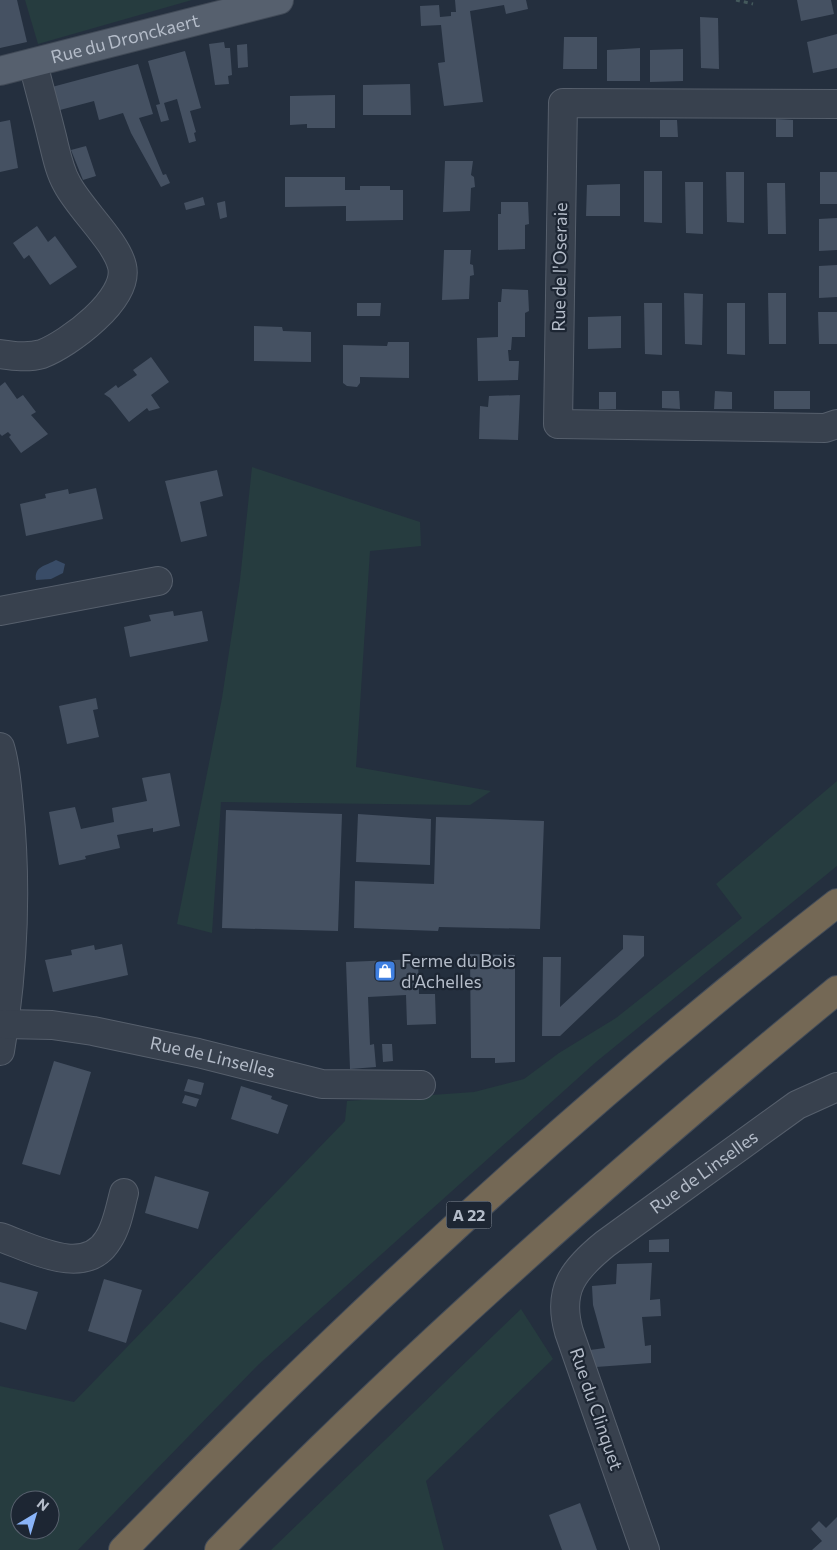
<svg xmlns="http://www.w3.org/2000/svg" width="837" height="1550" font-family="Commissioner,sans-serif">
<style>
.green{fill:#263c3f;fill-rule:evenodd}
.water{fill:#394c67}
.building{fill:#455162}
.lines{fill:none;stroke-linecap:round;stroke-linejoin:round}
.minor-casing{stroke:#565f6c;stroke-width:30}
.major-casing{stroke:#414a57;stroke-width:30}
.highway-casing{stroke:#434c59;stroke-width:30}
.path{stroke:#44595c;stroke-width:3;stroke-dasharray:4 4;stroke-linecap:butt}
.minor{stroke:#38414e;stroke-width:28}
.major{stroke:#56606e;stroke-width:28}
.highway{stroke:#746855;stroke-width:28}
.labels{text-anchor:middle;stroke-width:4.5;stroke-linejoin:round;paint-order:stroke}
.shield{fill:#1d2633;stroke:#878f9c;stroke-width:1}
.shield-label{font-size:16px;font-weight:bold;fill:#b4bcc9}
.street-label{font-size:18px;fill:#b4bcc9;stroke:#1d2633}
.poi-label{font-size:18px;fill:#b4bcc9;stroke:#1d2633;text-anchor:start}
</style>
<rect width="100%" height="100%" fill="#242f3e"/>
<g class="green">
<polygon points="25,0 192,0 38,44"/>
<polygon points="252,467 420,522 421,546 370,551 356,767 491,791 470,805 221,802 212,933 177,924 222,698 240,580"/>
<path d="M837 781V866L596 1062 258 1365 78 1550H0V1386L74 1402 345 1121 347 1101 474 1092 524 1079 559 1053 616 1018 742 918 716 884ZM20 1500H50V1530H20Z"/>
<polygon points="521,1309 553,1359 426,1481 444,1550 271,1550"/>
</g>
<path class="water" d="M56 560 65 564 63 573 51 579 36 580C34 566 46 566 56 560Z"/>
<g class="building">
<polygon points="0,0 17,0 27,42 0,48"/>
<polygon points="455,0 526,0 528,9 506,14 504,5 470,11 483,102 444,106 438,63 445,62 441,25 421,26 420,6 439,5 440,17 451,16 451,12 456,12"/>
<polygon points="797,0 831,0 834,14 801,21"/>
<polygon points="700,17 718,18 719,69 701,68"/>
<polygon points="837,34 837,68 813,73 807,42"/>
<polygon points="564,37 597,37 597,69 563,69"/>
<polygon points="224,42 225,48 230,48 232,75 228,76 229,84 215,85 209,44"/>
<polygon points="247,44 248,67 238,68 237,45"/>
<polygon points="640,48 640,81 607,81 607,50"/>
<polygon points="683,49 683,81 650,82 650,50"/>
<polygon points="185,51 201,108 190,111 196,132 194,133 196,141 189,143 177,99 164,103 169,120 161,122 156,105 160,104 148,61"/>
<polygon points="138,64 153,114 139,118 163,175 166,174 170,183 161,187 131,133 123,113 99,120 94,101 60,110 52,87"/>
<polygon points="410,84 411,115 363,115 363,85"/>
<polygon points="335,95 335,128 307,128 307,124 290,125 290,96"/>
<polygon points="776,119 793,120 793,137 776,137"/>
<polygon points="10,120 18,168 0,172 0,122"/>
<polygon points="660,120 677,120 678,137 660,137"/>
<polygon points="86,146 96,176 83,180 71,150"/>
<polygon points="445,161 473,161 471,175 474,177 475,187 471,188 470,211 443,212"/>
<polygon points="644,171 662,171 662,223 644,222"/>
<polygon points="726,172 744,172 744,223 727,222"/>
<rect x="820" y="172" width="17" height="32"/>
<polygon points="285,177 345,177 345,190 360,190 360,186 390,186 390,190 403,190 403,220 346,221 346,206 285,207"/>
<polygon points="685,182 703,182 703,234 686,233"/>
<polygon points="767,183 785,183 786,234 768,234"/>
<polygon points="620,184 620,216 586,216 587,185"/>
<polygon points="203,197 205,205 186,210 184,203"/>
<polygon points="225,201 227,217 220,219 217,203"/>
<polygon points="501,202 528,202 529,224 525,225 525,249 498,250 498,214 501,214"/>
<polygon points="837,218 837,250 819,251 819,219"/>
<polygon points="37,226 48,242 55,236 77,267 50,285 29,255 24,259 13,243"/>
<polygon points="444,250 471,250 470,264 473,265 474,275 470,276 469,299 442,300"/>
<polygon points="837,265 837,297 819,298 819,266"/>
<polygon points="502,289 528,290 529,311 525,313 525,337 512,337 511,350 508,350 509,361 519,361 518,380 478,381 477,338 498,337 498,302 501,302"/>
<polygon points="684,293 703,294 702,345 685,344"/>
<polygon points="768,293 786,293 786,344 769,344"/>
<polygon points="357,303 381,303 380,316 357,316"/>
<polygon points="644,303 662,303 662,355 645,354"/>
<polygon points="727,303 745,303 745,355 727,354"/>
<polygon points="818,312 837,312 837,344 819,344"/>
<polygon points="621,316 621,348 588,349 588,317"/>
<polygon points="254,326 282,327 283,331 311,332 311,362 254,361"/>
<polygon points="388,342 409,342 409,378 360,377 360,383 357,387 347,386 343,383 343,345 387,346"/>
<polygon points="151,357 169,382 151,395 160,408 149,411 147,408 129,422 110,398 104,394 116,385 118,388 137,375 133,370"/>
<polygon points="5,382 17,399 23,395 36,412 31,415 48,434 21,453 9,437 11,435 8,432 2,436 0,434 0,386"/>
<polygon points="662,391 679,391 680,409 662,408"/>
<polygon points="715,391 732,392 732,409 714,409"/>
<rect x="774" y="391" width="36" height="18"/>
<rect x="599" y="392" width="17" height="17"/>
<polygon points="520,395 518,440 479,439 480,406 488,407 489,396"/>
<polygon points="217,470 223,496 200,502 207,536 181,542 165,481"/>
<polygon points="96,488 103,519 26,536 20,504 46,498 45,494 68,489 69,494"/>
<polygon points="173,611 174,616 202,611 208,641 130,657 124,627 151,621 149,615"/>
<polygon points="96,698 98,709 93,710 99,737 67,744 59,706"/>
<polygon points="170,773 180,826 153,832 153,828 117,835 120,848 85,856 86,859 59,865 49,812 75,807 81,829 114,822 112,808 147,801 142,778"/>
<polygon points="226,810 342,814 338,931 222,928"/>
<polygon points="358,814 431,819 430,865 356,862"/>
<polygon points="436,817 544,821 540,929 439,927 438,931 354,928 355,881 434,884"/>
<polygon points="623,935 644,936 644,956 560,1036 542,1036 543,957 561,957 560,1007 623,949"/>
<polygon points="122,944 128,975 53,992 45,960 72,955 71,950 94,945 95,950"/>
<polygon points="470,954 515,955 515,1062 495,1063 495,1058 471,1058"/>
<polygon points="418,959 419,994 435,994 436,1024 407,1025 406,995 368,997 370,1045 374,1044 376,1067 350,1069 346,962"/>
<polygon points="382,1044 392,1044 393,1061 383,1062"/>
<polygon points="54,1061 91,1072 60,1175 22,1164"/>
<polygon points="188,1079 204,1083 201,1095 184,1091"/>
<polygon points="241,1086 272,1096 271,1099 288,1105 278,1134 231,1119"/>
<polygon points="185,1095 199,1099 196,1107 182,1103"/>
<polygon points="155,1176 209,1192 198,1229 145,1213"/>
<polygon points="669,1239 669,1252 649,1252 649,1240"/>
<polygon points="652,1263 650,1300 660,1299 661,1316 642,1317 645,1346 651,1345 651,1363 596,1367 590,1350 605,1348 593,1305 592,1286 616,1284 617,1264"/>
<polygon points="104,1279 142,1290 126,1343 88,1331"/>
<polygon points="0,1282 38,1292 26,1330 0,1322"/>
<polygon points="580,1503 597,1550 562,1550 549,1515"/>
<polygon points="837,1517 837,1550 812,1550 822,1541 811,1529 819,1521 826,1528"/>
</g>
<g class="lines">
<g class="minor-casing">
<g id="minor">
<polyline points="837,104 563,103 558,424 825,428 837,424"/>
<path d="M0 354C14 356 28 358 42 354 68 344 130 299 122 266 116 241 80 209 67 184 59 170 56 153 52 137 46 112 39 88 33 63"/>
<polyline points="0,611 158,581"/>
<path d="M0 747C6 766 7 788 9 807 17 888 13 972 0 1051"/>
<path id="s1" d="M4 1024 52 1025 93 1031 198 1053 322 1084 421 1085"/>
<path d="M0 1237C32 1248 85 1278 108 1240 117 1227 120 1208 124 1193"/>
<path id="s2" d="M645 1550 569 1332C557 1290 573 1270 605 1244L797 1105 837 1087"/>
</g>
</g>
<g class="major-casing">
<g id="major">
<path id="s3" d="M0 71 279 0"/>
</g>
</g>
<g class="highway-casing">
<g id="highway">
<path d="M123 1550C347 1320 584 1100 837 903"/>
<path d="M219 1550C413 1351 622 1167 837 990"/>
</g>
</g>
<polyline class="path" points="736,0 753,4"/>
<use href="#minor" class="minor"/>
<use href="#major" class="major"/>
<use href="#highway" class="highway"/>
</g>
<defs>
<g id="shop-square" transform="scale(1.125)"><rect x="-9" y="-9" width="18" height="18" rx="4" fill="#3f7fe0" stroke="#1d2633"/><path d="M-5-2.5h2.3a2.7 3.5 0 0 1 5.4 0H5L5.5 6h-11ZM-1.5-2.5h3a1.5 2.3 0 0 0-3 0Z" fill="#fff"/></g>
</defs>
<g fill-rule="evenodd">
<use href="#shop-square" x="385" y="971"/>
</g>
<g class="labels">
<rect class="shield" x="446.5" y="1201.5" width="45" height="27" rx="4"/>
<g class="shield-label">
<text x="469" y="1221">A 22</text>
</g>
<g class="street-label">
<text dy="6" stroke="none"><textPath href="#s3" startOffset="129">Rue du Dronckaert</textPath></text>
<text transform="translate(560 267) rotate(-89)" y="6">Rue de l'Oseraie</text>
<text dy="6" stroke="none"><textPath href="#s1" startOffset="212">Rue de Linselles</textPath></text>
<text dy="6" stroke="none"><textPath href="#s2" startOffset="456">Rue de Linselles</textPath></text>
<text transform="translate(596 1409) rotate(71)" y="6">Rue du Clinquet</text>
</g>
<g class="poi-label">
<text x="401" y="967">Ferme du Bois<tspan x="401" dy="21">d'Achelles</tspan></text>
</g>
</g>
<g transform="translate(35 1515) rotate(38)"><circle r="24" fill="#1d2633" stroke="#59626f"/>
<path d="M0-4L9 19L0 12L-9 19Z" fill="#8ab4f8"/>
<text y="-8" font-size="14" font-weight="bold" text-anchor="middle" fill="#b4bcc9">N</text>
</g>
</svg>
